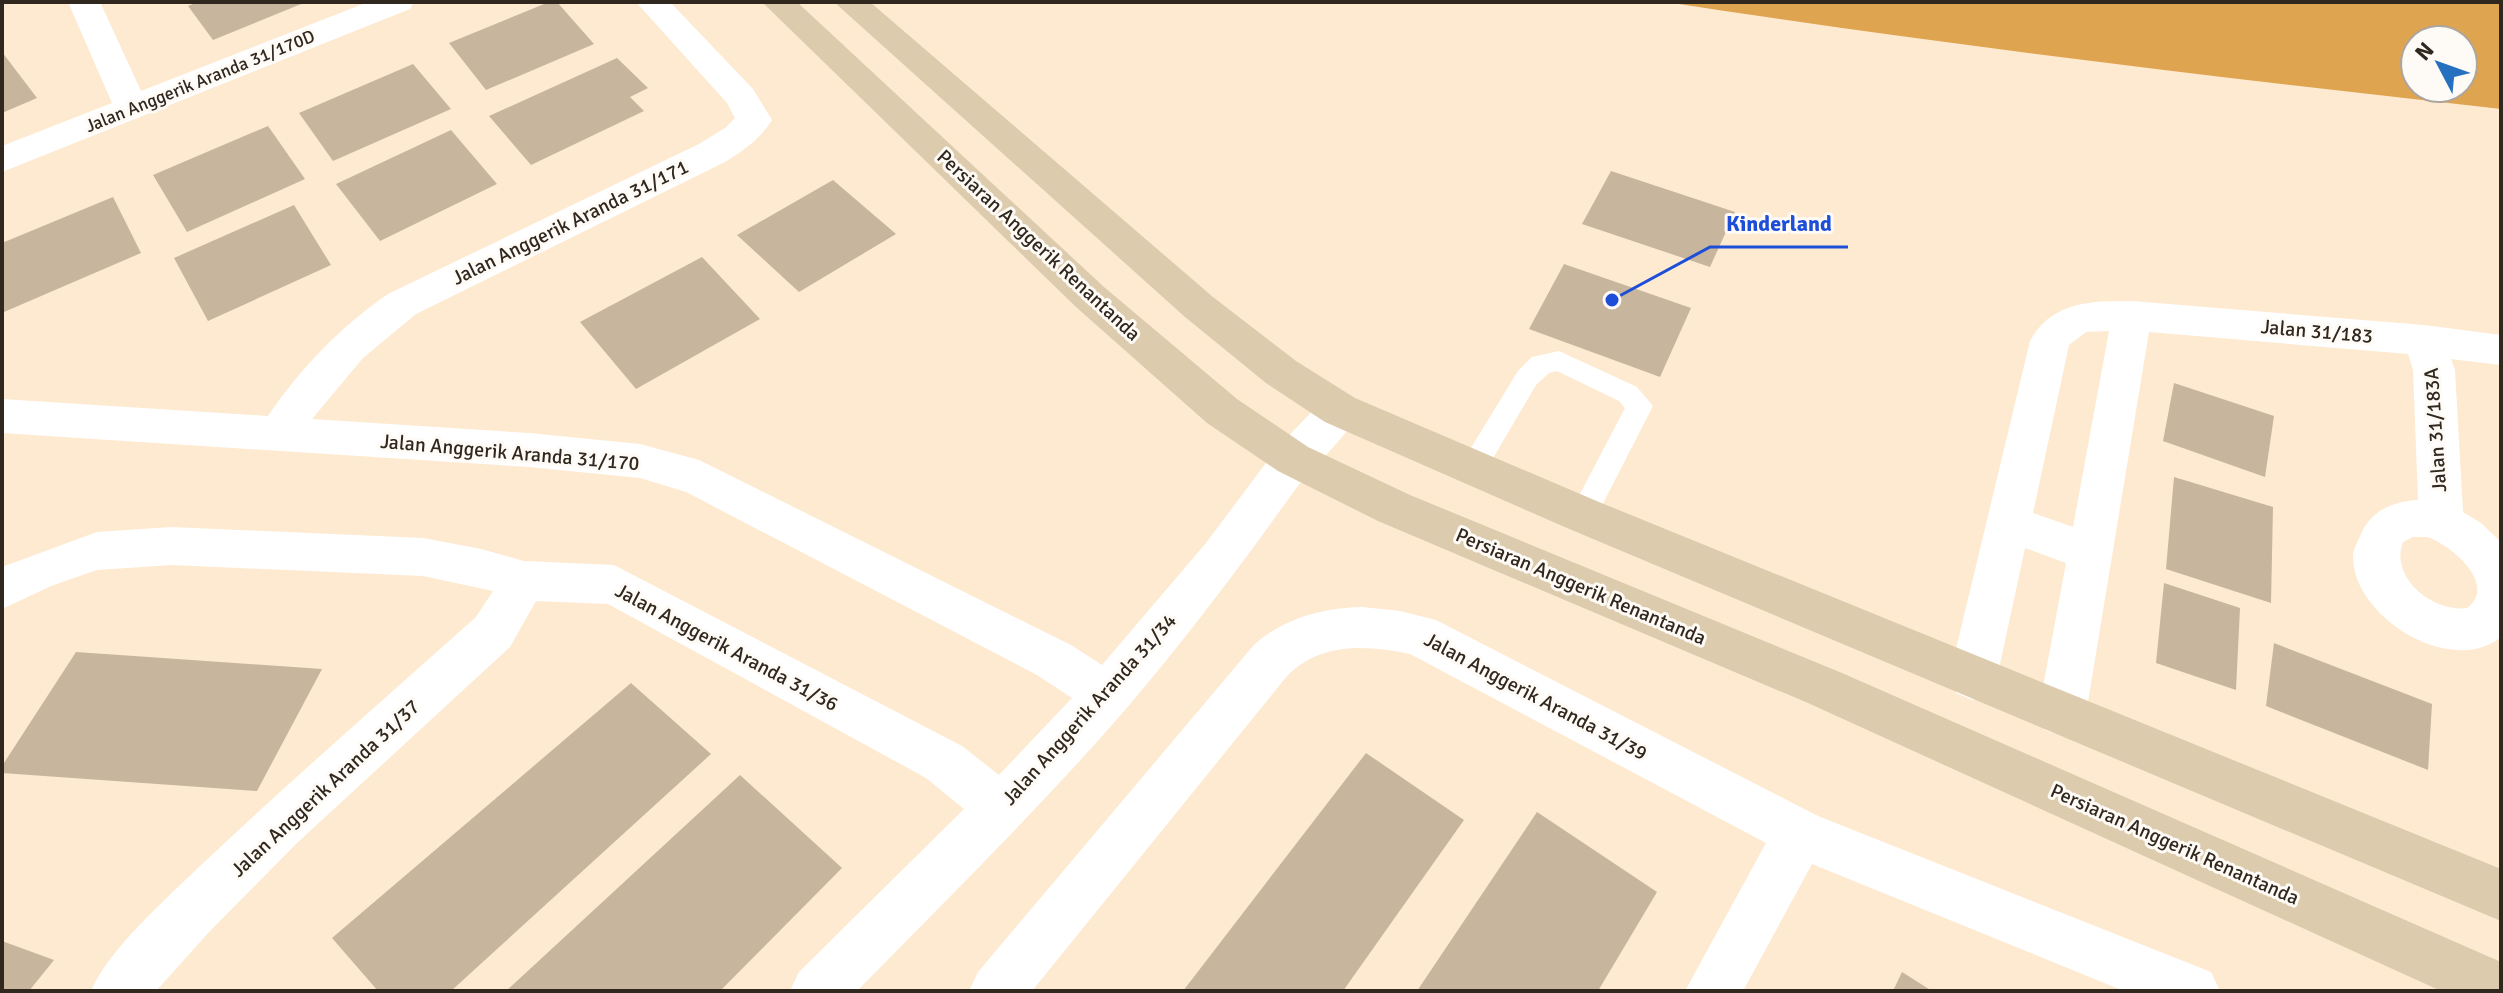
<svg xmlns="http://www.w3.org/2000/svg" width="2503" height="993" font-family="Signika,sans-serif">
<style>
.water{fill:#dfa450;fill-rule:evenodd}
.building{fill:#c8b59d}
.lines{fill:none;stroke-linecap:round;stroke-linejoin:round}
.lane{fill:#fff;fill-rule:evenodd}
.street{fill:#fff;fill-rule:evenodd}
.secondary{fill:#ddcbad;fill-rule:evenodd}
.labels{text-anchor:middle;stroke-width:6;stroke-linejoin:round;paint-order:stroke}
.far-street-label{font-size:18px;fill:#30281f;stroke:#fefaf5}
.street-label{font-size:20px;fill:#30281f;stroke:#fefaf5}
.leader{fill:none;stroke:#1d4ed8;stroke-width:3}
.callout-dot{fill:#1d4ed8;stroke:#fefaf5;stroke-width:3}
.callout-label{font-size:22px;text-anchor:middle;font-weight:bold;fill:#1d4ed8;stroke:#fefaf5;stroke-width:6;stroke-linejoin:round;paint-order:stroke}
</style>
<rect width="100%" height="100%" fill="#feead1"/>
<path class="water" d="M1666 2H2501V109C2222 78 1944 45 1666 2ZM2415 40H2463V88H2415Z"/>
<g class="building">
<polygon points="198,2 306,2 213,40 188,6"/>
<polygon points="549,2 557,2 594,44 486,90 449,43"/>
<polygon points="2,52 37,98 2,113"/>
<polygon points="617,58 648,88 630,97 644,111 531,165 489,116"/>
<polygon points="413,64 451,109 333,161 299,113"/>
<polygon points="268,126 305,179 187,232 153,175"/>
<polygon points="451,130 497,184 380,241 336,184"/>
<polygon points="1611,171 1735,212 1710,267 1582,224"/>
<polygon points="833,180 896,234 799,292 737,235"/>
<polygon points="113,197 141,253 4,312 2,243"/>
<polygon points="294,205 331,265 208,321 174,258"/>
<polygon points="702,257 760,319 636,389 580,322"/>
<polygon points="1564,264 1691,308 1660,377 1529,329"/>
<polygon points="2174,383 2274,416 2265,477 2163,441"/>
<polygon points="2174,477 2273,507 2271,603 2166,569"/>
<polygon points="2164,583 2240,608 2236,690 2156,663"/>
<polygon points="2274,643 2432,704 2428,770 2266,706"/>
<polygon points="76,652 235,663 322,669 257,791 2,773 2,766"/>
<polygon points="631,683 711,754 451,991 378,991 332,938"/>
<polygon points="1366,753 1464,820 1343,991 1183,991"/>
<polygon points="740,775 842,868 720,991 506,991"/>
<polygon points="1537,812 1657,892 1598,991 1417,991"/>
<polygon points="2,941 54,960 29,991 2,991"/>
<polygon points="1902,972 1932,991 1893,991"/>
</g>
<g class="lines">
<polygon class="lane" points="1559,351 1637,387 1653,406 1593,523 1583,527 1573,523 1569,515 1625,408 1619,401 1557,371 1549,373 1536,385 1482,477 1472,480 1462,477 1458,469 1518,371 1532,357"/>
<g class="street">
<polygon points="68,2 100,2 141,91 368,2 414,2 410,9 2,172 2,146 112,103"/>
<path d="M636 2H670L753 89 772 120C760 139 744 150 725 162L416 314 363 358 312 419 529 433 640 444 699 460 1071 645 1102 665 1206 543 1278 447 1325 398 1340 394 1355 398 1361 410C1344 441 1313 465 1292 494 1239 568 1184 641 1125 710 1040 808 947 899 857 991H790L799 972 964 809 926 778 608 604 536 601 510 647 297 843 210 931 156 991H91C108 950 166 899 199 867 289 782 383 700 476 617L493 591 423 576 172 565 97 570 51 586 2 609V567L97 532 172 527 423 538 481 549 524 561 614 565 962 746 999 775 1072 698 1037 675 686 492 640 478 529 467 2 433V399L268 416C301 368 340 327 388 294L699 144 725 128 735 118 727 103Z"/>
<path d="M2132 301 2424 325 2501 335V365L2451 359 2455 370 2463 512 2481 523 2501 542V637C2451 678 2351 616 2353 555 2354 548 2359 538 2362 532 2372 510 2395 501 2418 500L2413 370 2408 354 2149 332 2086 714 2079 730 2062 736 2045 730 2038 714 2066 563 2025 548 1997 678 1990 693 1973 700 1956 693 1949 678 2030 341C2052 301 2091 301 2132 301ZM2109 331 2073 527 2033 513 2069 345 2086 332ZM2427 537C2452 545 2498 585 2467 608 2434 613 2389 578 2403 542L2413 537Z"/>
<path d="M1362 607 1400 611 1436 620 1818 816 2211 972 2220 991H2124L1812 864 1743 991H1685L1766 843 1410 654C1366 645 1321 642 1287 676L1032 991H969L978 972 1253 646C1283 618 1323 608 1362 607Z"/>
</g>
<g class="secondary">
<polygon points="762,2 797,2 1104,287 1237,399 1308,447 1410,495 1842,673 2501,962 2501,991 2441,991 1808,703 1378,521 1278,471 1207,423 1076,307"/>
<polygon points="834,2 870,2 1213,297 1296,361 1355,398 1599,502 2501,869 2501,921 1567,528 1325,422 1266,383 1185,317"/>
</g>
</g>
<g class="labels">
<g class="far-street-label">
<text transform="translate(200 81) rotate(-22)" y="6">Jalan Anggerik Aranda 31/170D</text>
</g>
<g class="street-label">
<text transform="translate(570 222) rotate(-26)" y="7">Jalan Anggerik Aranda 31/171</text>
<text transform="translate(1039 245) rotate(43)" y="7">Persiaran Anggerik Renantanda</text>
<text transform="translate(2317 331) rotate(5)" y="7">Jalan 31/183</text>
<text transform="translate(2435 430) rotate(-94)" y="7">Jalan 31/183A</text>
<text transform="translate(510 452) rotate(5)" y="7">Jalan Anggerik Aranda 31/170</text>
<text transform="translate(1581 586) rotate(23)" y="7">Persiaran Anggerik Renantanda</text>
<text transform="translate(727 647) rotate(28)" y="7">Jalan Anggerik Aranda 31/36</text>
<text transform="translate(1536 696) rotate(28)" y="7">Jalan Anggerik Aranda 31/39</text>
<text transform="translate(1089 709) rotate(-48)" y="7">Jalan Anggerik Aranda 31/34</text>
<text transform="translate(325 788) rotate(-43)" y="7">Jalan Anggerik Aranda 31/37</text>
<text transform="translate(2175 844) rotate(24)" y="7">Persiaran Anggerik Renantanda</text>
</g>
</g>
<path class="leader" d="M1612 300L1710 247H1848"/>
<circle class="callout-dot" cx="1612" cy="300" r="8"/>
<g class="callout-label">
<text x="1779" y="231">Kinderland</text>
</g>
<rect width="2503" height="993" fill="none" stroke="#30281f" stroke-width="8"/>
<g transform="translate(2439 64) rotate(311)"><circle r="38" fill="#fefaf5" stroke="#aca69f" stroke-width="2"/>
<path d="M0-6L14 30L0 20L-14 30Z" fill="#2570bf"/>
<text y="-12" font-size="22" font-weight="bold" text-anchor="middle" fill="#30281f">N</text>
</g>
</svg>
